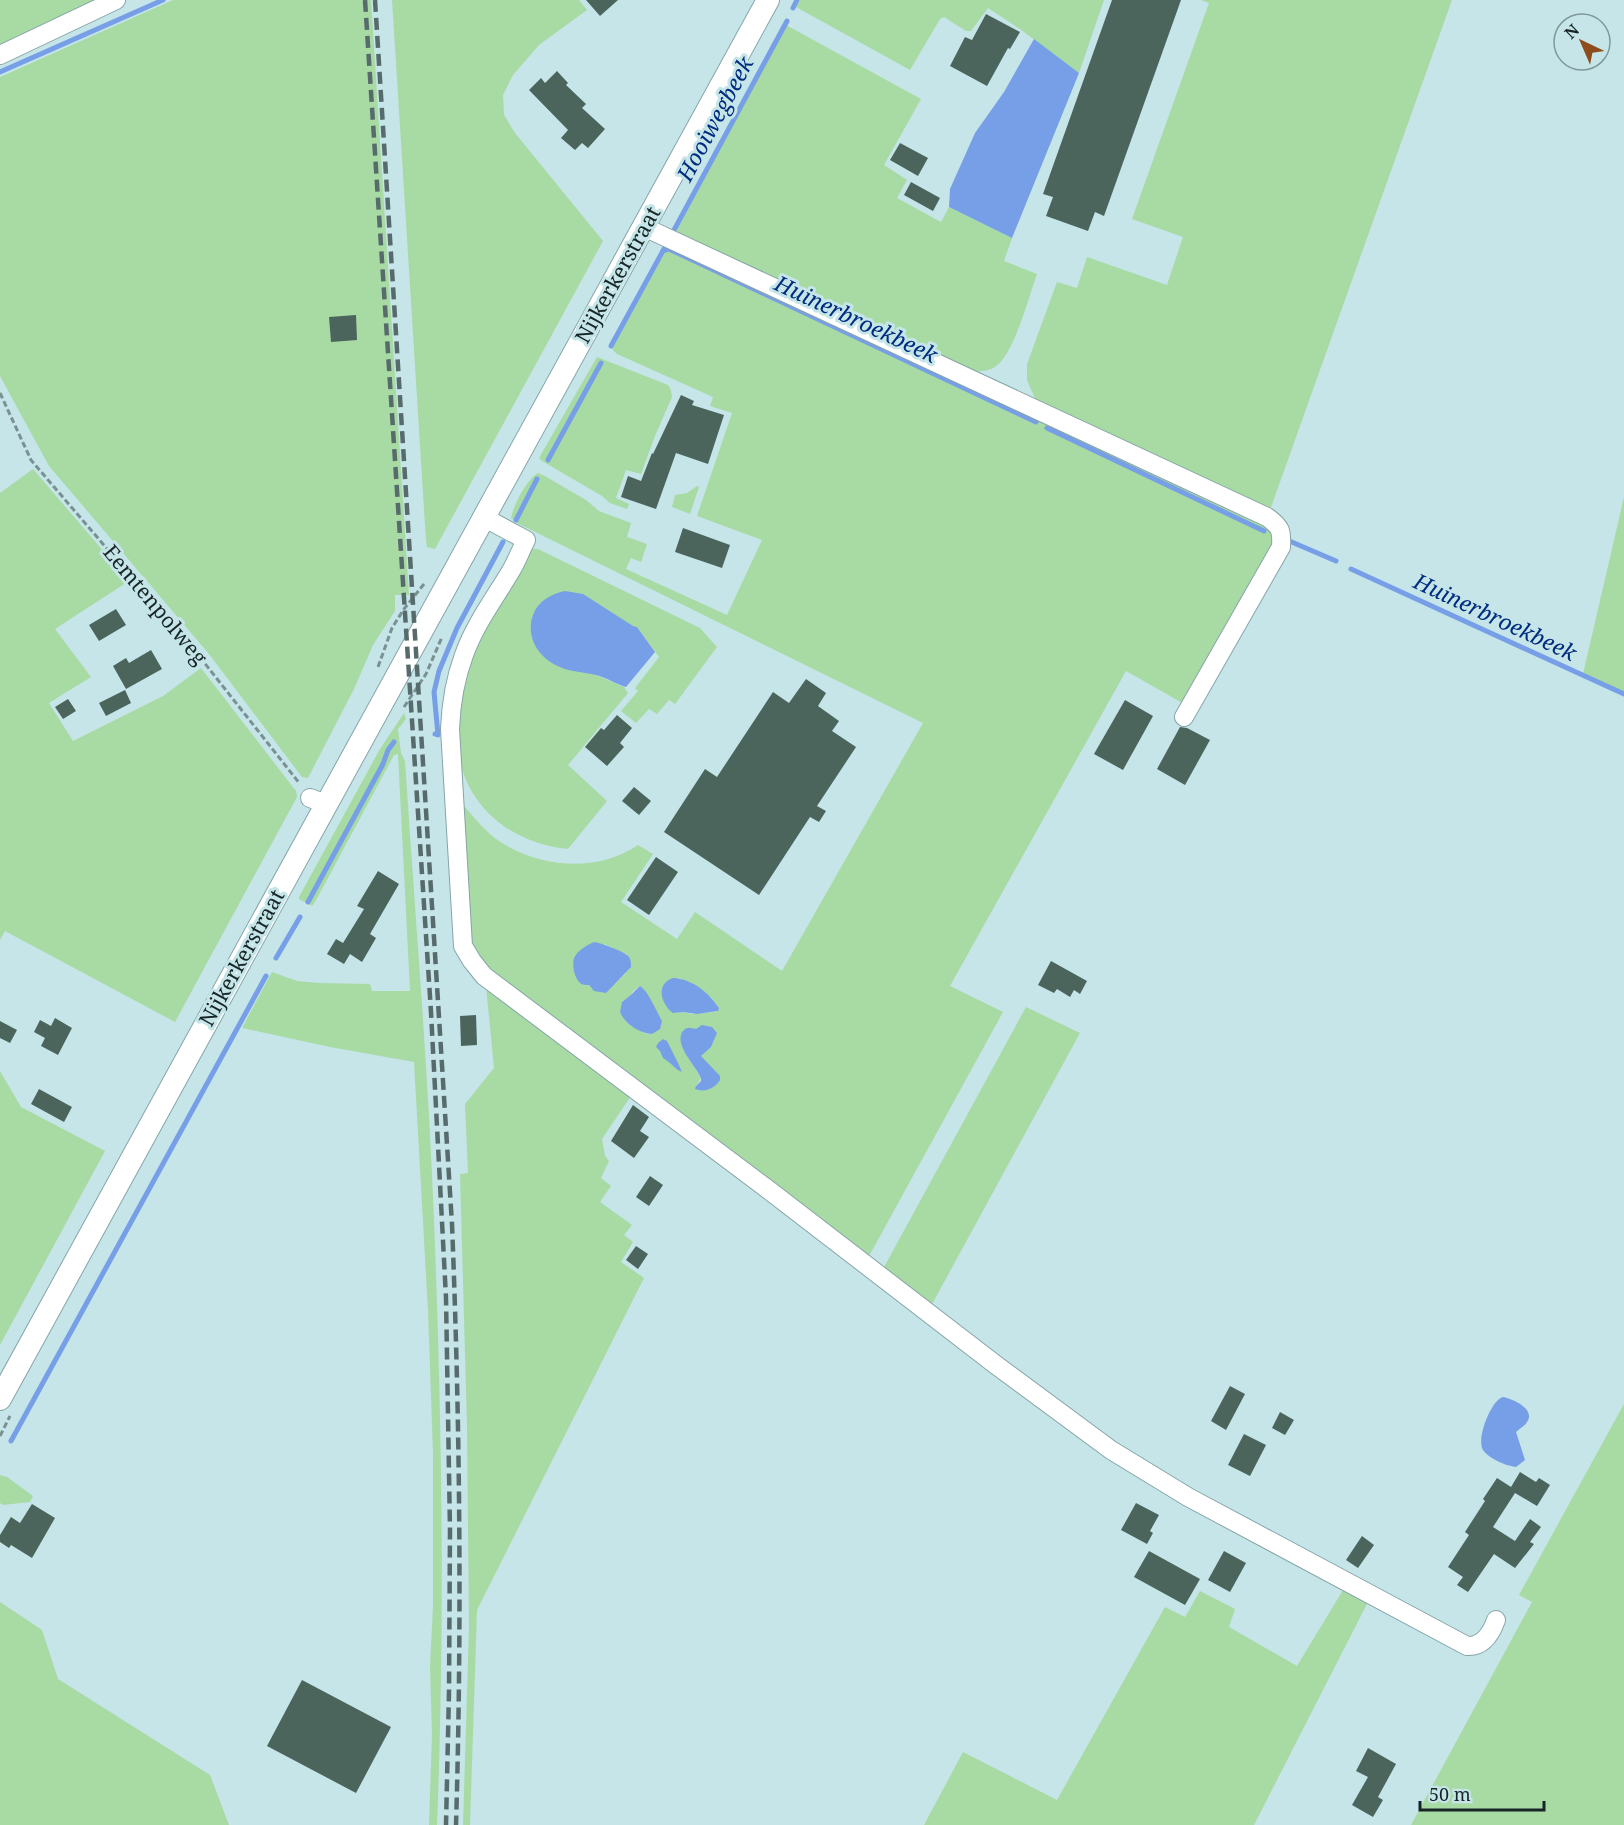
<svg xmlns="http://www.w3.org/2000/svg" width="1624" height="1825" font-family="'Noto Serif',serif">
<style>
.green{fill:#a8daa4;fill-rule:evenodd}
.water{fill:#769fe7}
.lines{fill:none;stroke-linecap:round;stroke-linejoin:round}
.stream{stroke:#769fe7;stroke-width:5}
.building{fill:#4b655c}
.minor-casing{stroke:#87a5a8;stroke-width:20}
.major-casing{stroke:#87a5a8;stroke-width:24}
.path{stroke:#7a9194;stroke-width:3;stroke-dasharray:6 3;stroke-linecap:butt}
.minor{stroke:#fff;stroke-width:18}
.major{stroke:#fff;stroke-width:22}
.rail{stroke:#576b6c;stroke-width:4.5;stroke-dasharray:12 6;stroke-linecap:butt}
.labels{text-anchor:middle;stroke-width:6;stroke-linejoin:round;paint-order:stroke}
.street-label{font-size:21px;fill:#182526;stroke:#c5e5e8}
.water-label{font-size:22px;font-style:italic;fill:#012d80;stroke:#c5e5e8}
</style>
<rect width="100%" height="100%" fill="#c5e5e8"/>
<g class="green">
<polygon points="0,0 106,0 0,49"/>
<polygon points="173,0 371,0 409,595 395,595 395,611 373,645 354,689 308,778 302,777 209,654 49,466 0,376 0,77"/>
<polygon points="392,0 579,0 587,10 539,45 513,75 503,95 504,115 515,133 603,241 435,549 427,547 426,541"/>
<polygon points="800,0 1104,0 1079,73 1020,29 988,8 971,31 966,31 944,17 940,19 910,70 796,7"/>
<polygon points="1201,0 1452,0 1270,510 1036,401 1027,380 1027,364 1057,282 1077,288 1087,257 1167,285 1183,237 1132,219 1209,3"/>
<path d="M786 25 921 99 884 165 907 180 897 198 941 222 949 207 1012 238 1004 261 1037 274C1029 296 1014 355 995 367 990 371 980 371 973 372L676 232Z"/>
<path d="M669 245 1269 526 1276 538 1186 705 1126 671 950 986 1003 1012 868 1258 489 973 470 947 460 801C470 813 480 825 491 835 531 867 595 875 638 845L653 854 621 902 677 939 695 912 782 971 923 723 517 523 511 518C513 506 527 479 538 473L543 475 586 500 599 511 631 523 627 537 647 544 641 562 631 558 626 569 727 615 762 540 697 516 732 413 710 406 713 397 617 354 612 349ZM605 944 620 952 627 954 626 973 606 992 592 989 589 985 581 984ZM679 978C696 985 709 992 719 1008L716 1012 692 1014 683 1012 673 1013ZM640 986C649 996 654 1009 662 1021L652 1034H646L626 1022V999L630 997 633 991ZM694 1029 715 1040 701 1056 707 1090 696 1086 701 1078 686 1054Z"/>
<polygon points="597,357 668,385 671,390 672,397 655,436 641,474 626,470 616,498 629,504 627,509 610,503 602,496 542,461 539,458"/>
<polygon points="33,469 129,581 55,629 91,677 49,703 73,741 163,696 201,668 296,791 297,797 175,1022 5,931 0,940 0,493"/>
<polygon points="697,486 699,487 690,514 672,507 675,495 687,493"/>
<polygon points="1624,497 1624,693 1583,674"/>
<path d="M532 549H538L700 628 717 647 675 704 669 700 657 714 649 709 636 723 621 711 638 691 635 688 659 657 637 627 540 603 532 618 596 675 624 687 628 693 568 765 607 801 568 849C513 844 466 808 458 751 456 734 459 717 461 701 462 690 462 679 464 669 467 658 476 646 481 636 496 608 512 580 527 552Z"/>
<path d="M404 713 406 719 398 729 401 753 405 761C415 914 428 1067 434 1220 442 1422 445 1624 437 1825H429L432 1734 430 1666 433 1606V1453L428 1311 414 1062 330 1047 242 1028 272 972 297 981 319 983 370 984 372 991H410L398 754 394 755 315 902 312 906 299 899V897L380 749Z"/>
<polygon points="486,986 633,1093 602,1139 605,1156 609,1161 601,1178 611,1186 600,1202 632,1225 624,1235 633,1242 621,1262 644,1278 477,1610 470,1825 463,1825 469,1627 467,1426 460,1174 468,1173 465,1104 494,1068"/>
<polygon points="1026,1007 1080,1033 931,1306 883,1269"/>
<polygon points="0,1071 21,1107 105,1151 0,1345"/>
<polygon points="1624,1404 1624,1825 1411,1825 1532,1602 1519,1595"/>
<polygon points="0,1475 7,1477 33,1496 30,1502 3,1505 0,1503"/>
<polygon points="1343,1590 1370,1598 1254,1825 924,1825 963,1752 1057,1800 1165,1607 1185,1617 1200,1591 1235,1609 1229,1627 1297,1666"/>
<polygon points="0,1602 42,1630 58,1679 210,1775 229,1825 0,1825"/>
</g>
<g class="water">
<polygon points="1034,39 1079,73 1012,238 949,207 950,189 975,133 1004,92"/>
<path d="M565 591 583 594 633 626 637 627 655 652 626 687C616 684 607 678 596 675 584 672 571 672 560 667 539 659 525 637 533 615 538 601 551 594 565 591Z"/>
<path d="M594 942C601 943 626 952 629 957 631 960 631 963 631 967L606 993 594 991 589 985C586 985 582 985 580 983 574 978 572 964 574 958 578 950 587 945 594 942Z"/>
<path d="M673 978C693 979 709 993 719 1008L718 1011 697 1014 683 1012 673 1013C661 1004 655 984 673 978Z"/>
<path d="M640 986C649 992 656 1011 662 1021L660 1029 652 1034C639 1033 625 1024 620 1012L622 1002C629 997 634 992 640 986Z"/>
<path d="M702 1025 712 1027 717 1033 711 1047 701 1056 720 1076V1080C715 1088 705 1093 695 1089L696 1086 701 1081V1078C696 1066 673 1044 683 1031 687 1026 690 1028 696 1029Z"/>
<path d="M663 1039 667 1041 679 1065 682 1072C674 1069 672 1063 663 1058L660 1051 656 1047 658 1043Z"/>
<path d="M1503 1397C1513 1399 1536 1409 1527 1422 1525 1426 1519 1429 1516 1432L1525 1460 1516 1467C1507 1466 1489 1459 1483 1450 1476 1439 1491 1400 1503 1397Z"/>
</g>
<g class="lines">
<g class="stream">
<polyline points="793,8 797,0"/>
<polyline points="0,72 163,0"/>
<polyline points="673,232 787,21"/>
<polyline points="663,251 669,249 1036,422"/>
<polyline points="611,346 664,249"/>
<polyline points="1047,428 1264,531"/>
<polyline points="548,460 601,363"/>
<polyline points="516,520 537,479"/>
<polyline points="1287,540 1336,561"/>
<polyline points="1351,569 1624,694"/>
<polyline points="435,734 438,735 434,692 439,671 457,628 503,542"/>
<polyline points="308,902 383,764 388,750 394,742"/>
<polyline points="276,958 300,917"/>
<polyline points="11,1441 266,976"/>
</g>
</g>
<g class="building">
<polygon points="586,0 618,0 600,16"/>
<polygon points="1112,0 1181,0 1104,216 1095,212 1088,231 1046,216 1053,197 1043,194"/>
<polygon points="986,14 1020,32 1010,49 1008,48 987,86 950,66 965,37 972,40"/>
<polygon points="557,71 568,83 566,85 586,104 582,108 605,129 588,148 582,143 575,150 561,138 568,130 529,90 541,78 545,83"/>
<polygon points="900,143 928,158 918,176 890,160"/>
<polygon points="911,182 940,198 933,211 904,195"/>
<polygon points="356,315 357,340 331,342 329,317"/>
<polygon points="681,395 694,401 692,405 724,415 708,464 676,453 656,509 621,497 628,476 641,481 652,453 653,454"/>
<polygon points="683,528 730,545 722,568 675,552"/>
<polygon points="116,609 126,625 99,641 89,625"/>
<polygon points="151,650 162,669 126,689 113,666 126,658 129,663"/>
<polygon points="806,679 826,693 818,706 839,721 832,731 856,747 817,806 826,811 819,822 810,817 759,895 664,832 705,769 717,777 773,692 789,703"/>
<polygon points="125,690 131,703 106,716 99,703"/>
<polygon points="68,699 76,711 63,719 55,707"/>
<polygon points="1125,700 1153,716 1123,770 1094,754"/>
<polygon points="617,715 632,728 620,743 624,747 607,766 585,747 601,728 604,730"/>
<polygon points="1180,727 1187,728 1210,740 1185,785 1157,769"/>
<polygon points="634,787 651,801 639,815 622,801"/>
<polygon points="656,857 678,872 649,915 627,900"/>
<polygon points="378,871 399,884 370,934 376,938 362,962 350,954 344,964 327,954 336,939 343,943 364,909 357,906"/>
<polygon points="1051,961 1087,981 1080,994 1074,990 1070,997 1057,989 1054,993 1038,985"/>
<polygon points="476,1015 477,1045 461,1046 460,1016"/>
<polygon points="55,1018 72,1028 58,1055 41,1046 45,1038 34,1032 40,1020 51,1026"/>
<polygon points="0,1021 17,1030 10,1043 0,1038"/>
<polygon points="39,1089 72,1107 64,1122 31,1104"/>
<polygon points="633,1105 649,1117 640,1131 649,1137 634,1158 611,1141"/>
<polygon points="650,1176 663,1185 649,1206 636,1197"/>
<polygon points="636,1246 648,1254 638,1269 626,1260"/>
<polygon points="1230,1386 1245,1394 1226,1430 1211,1421"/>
<polygon points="1280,1412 1294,1420 1285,1435 1272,1428"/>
<polygon points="1244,1434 1266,1445 1250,1476 1228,1465"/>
<polygon points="1520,1472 1536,1482 1539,1478 1550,1485 1537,1506 1515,1493 1493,1527 1515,1541 1530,1519 1541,1527 1530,1542 1534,1544 1515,1568 1494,1554 1468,1592 1457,1585 1463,1577 1448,1567 1469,1535 1465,1532 1485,1501 1483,1499 1497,1478 1511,1487"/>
<polygon points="1136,1503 1159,1515 1150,1531 1153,1533 1147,1544 1121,1530"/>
<polygon points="32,1504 55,1518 32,1558 11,1545 9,1548 0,1542 0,1535 11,1517 20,1523"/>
<polygon points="1362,1536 1374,1545 1358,1568 1346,1560"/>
<polygon points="1149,1551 1200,1579 1185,1605 1134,1577"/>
<polygon points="1224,1551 1246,1563 1230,1592 1208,1580"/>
<polygon points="302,1680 391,1727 356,1793 267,1746"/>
<polygon points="1368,1748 1396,1764 1378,1797 1383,1800 1373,1817 1352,1805 1368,1777 1356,1771"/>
</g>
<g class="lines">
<g class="minor-casing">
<g id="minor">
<polyline points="0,55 116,0"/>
<path d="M644 227 1267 517C1281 527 1282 531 1281 547L1184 717"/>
<path d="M485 518 526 540C521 550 517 560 512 569 495 598 475 624 464 655 455 679 451 704 450 729L463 946 472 961 484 976 770 1191 996 1365 1111 1450 1188 1497 1467 1646C1483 1647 1491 1634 1496 1620"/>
<polyline points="310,798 326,804"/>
</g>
</g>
<g class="major-casing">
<polyline id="major" points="0,1399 768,0"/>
</g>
<g class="path">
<polyline points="0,393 31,460 199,656 300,784"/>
<polyline points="378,667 392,628 404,609 424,584"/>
<polyline points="404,707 426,674 442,637"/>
<polyline points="0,1436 10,1416"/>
</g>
<use href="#minor" class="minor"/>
<use href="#major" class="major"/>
<g class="rail">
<polyline points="365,0 431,1012 446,1298 450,1530 449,1692 446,1825"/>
<path d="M375 0 452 1224C460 1425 462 1625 456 1825"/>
</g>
</g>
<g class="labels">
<g class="street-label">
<text transform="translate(618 275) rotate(-61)" y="7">Nijkerkerstraat</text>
<text transform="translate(155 605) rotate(50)" y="7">Eemtenpolweg</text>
<text transform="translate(242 958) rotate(-61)" y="7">Nijkerkerstraat</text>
</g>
<g class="water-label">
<text transform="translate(715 119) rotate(-62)" y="8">Hooiwegbeek</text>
<text transform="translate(856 319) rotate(25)" y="8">Huinerbroekbeek</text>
<text transform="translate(1495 617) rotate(25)" y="8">Huinerbroekbeek</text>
</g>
</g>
<g transform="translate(1582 42) rotate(316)"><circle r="28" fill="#c5e5e8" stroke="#80989a" stroke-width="1.5"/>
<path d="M0-4.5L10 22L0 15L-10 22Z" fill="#8d4c19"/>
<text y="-9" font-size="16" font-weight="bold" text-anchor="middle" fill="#182526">N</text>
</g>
<path d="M1420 1801v9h124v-9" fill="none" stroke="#182526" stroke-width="3"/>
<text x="1429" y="1801" font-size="18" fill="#182526" stroke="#c5e5e8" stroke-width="4.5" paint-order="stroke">50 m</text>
</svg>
